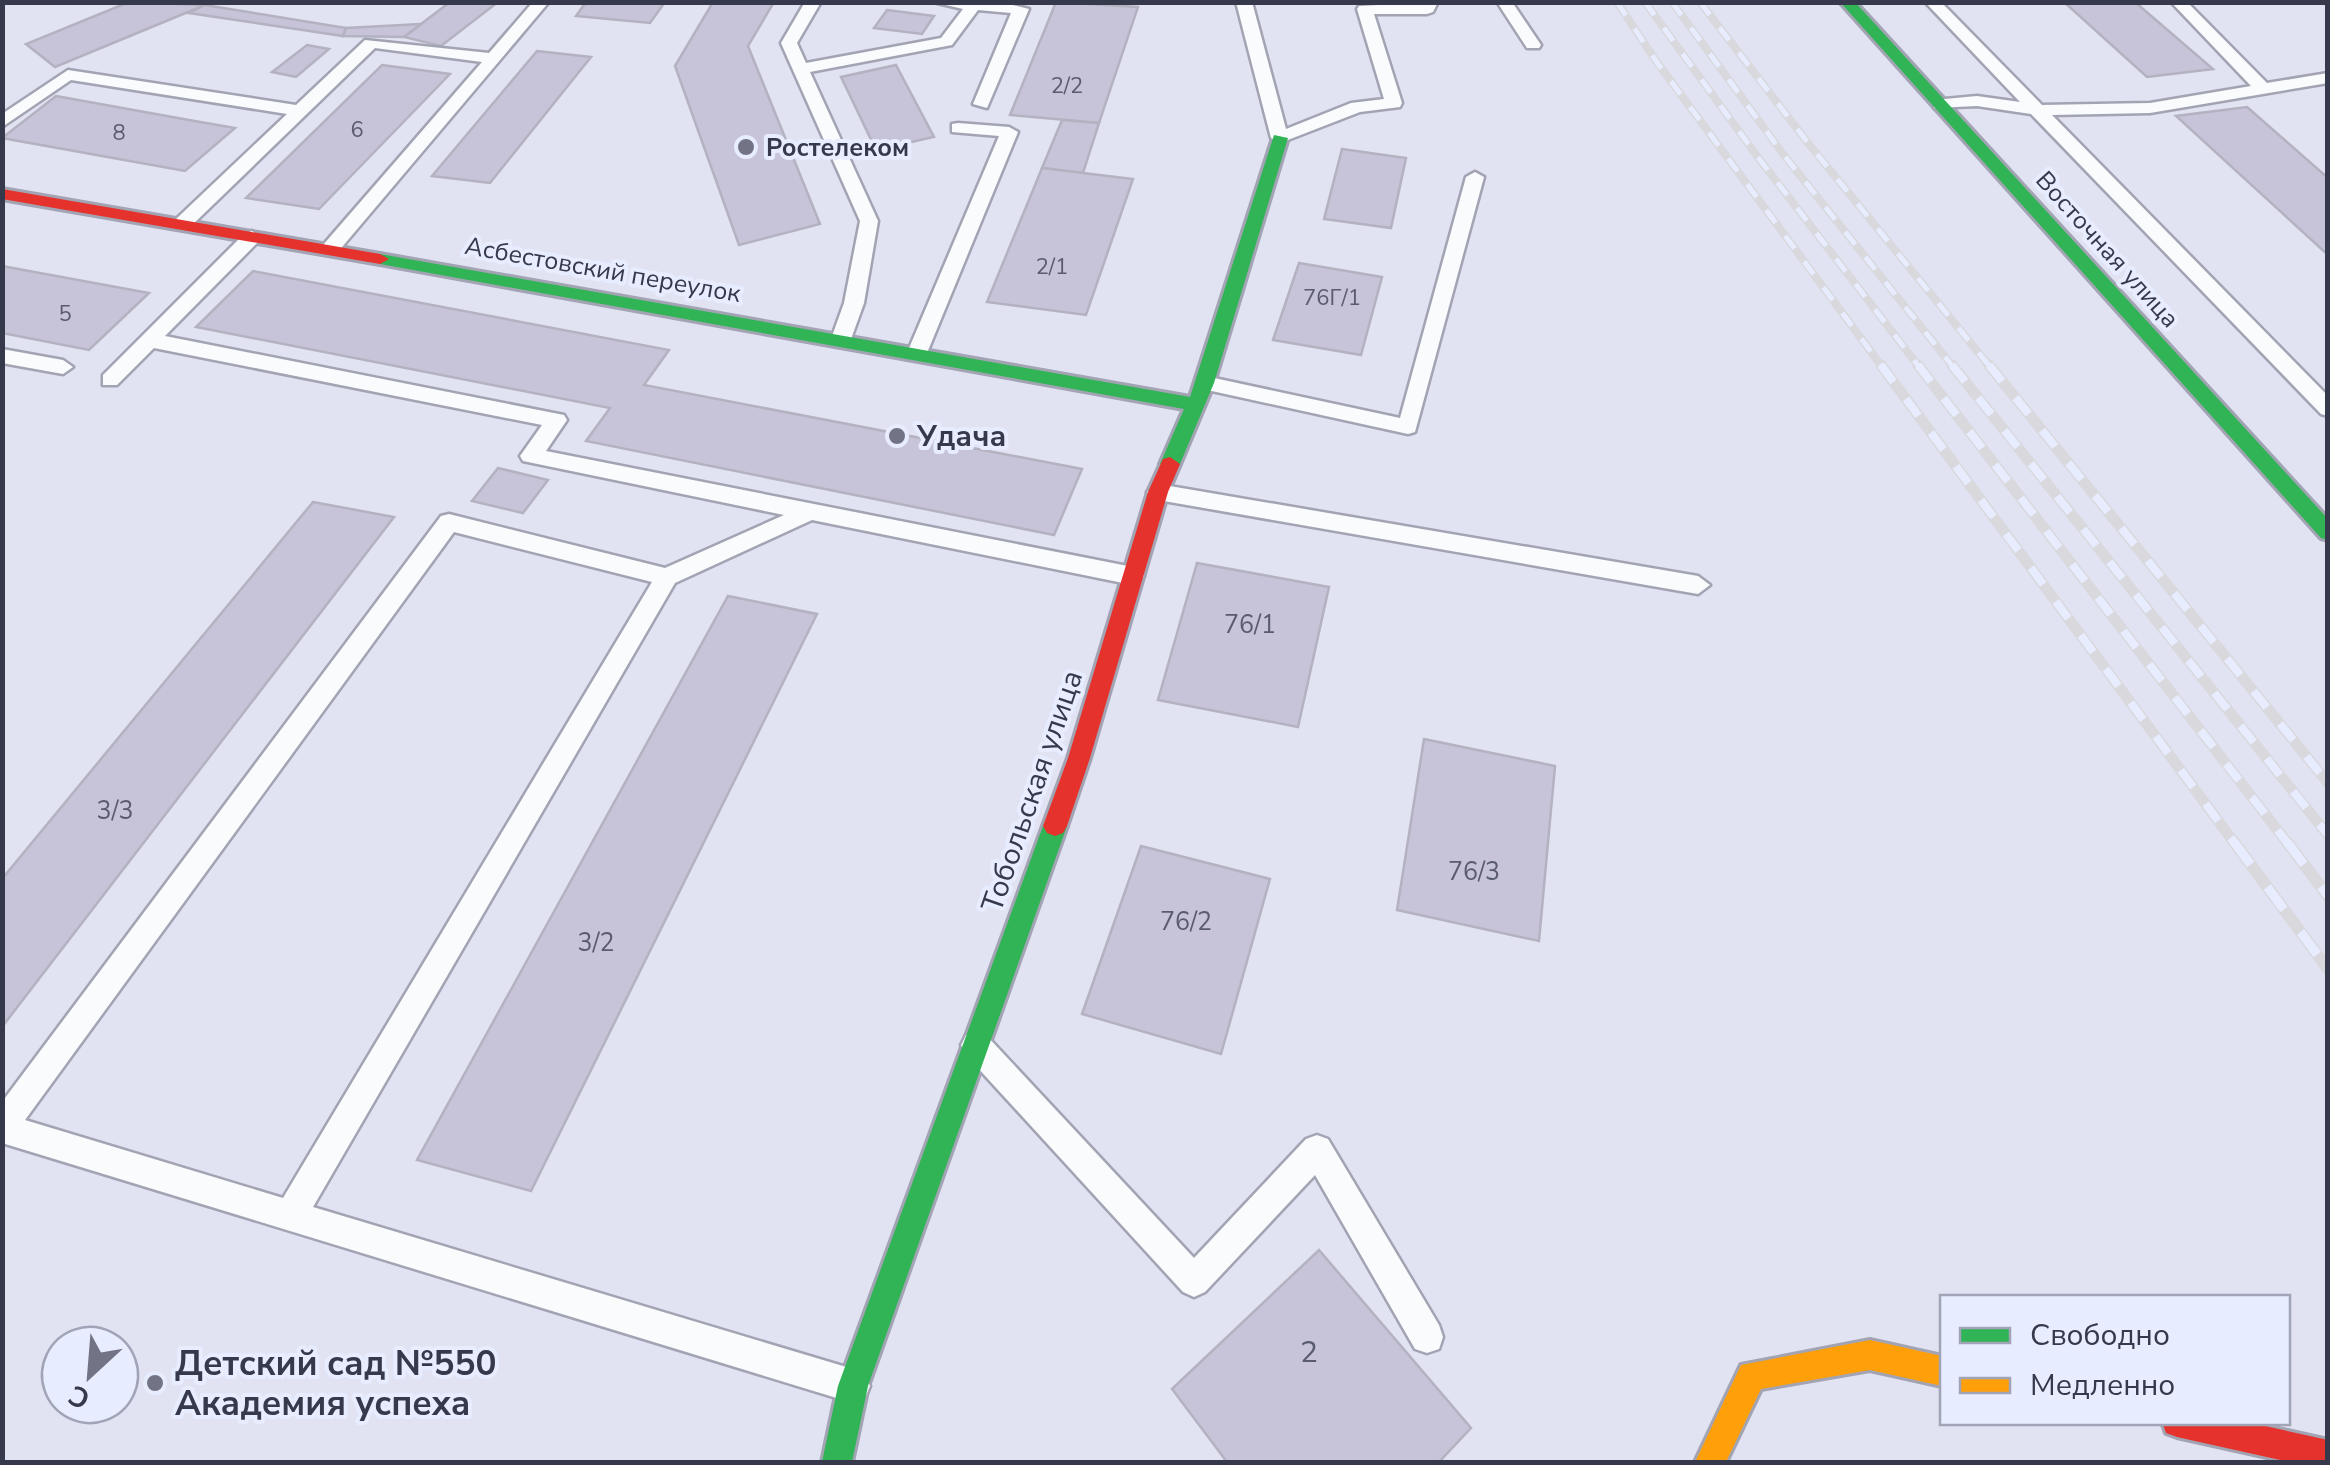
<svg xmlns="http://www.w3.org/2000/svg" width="2330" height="1465" font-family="'Nunito Sans',sans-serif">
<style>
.building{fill:#c7c3d8;stroke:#b4b2c1;stroke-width:2.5}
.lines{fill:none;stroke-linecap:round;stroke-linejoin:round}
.lane-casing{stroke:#a2a4b3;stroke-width:5}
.fast-casing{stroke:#a2a4b3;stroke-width:6}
.slow-casing{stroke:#a2a4b3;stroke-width:6}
.jam-casing{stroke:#a2a4b3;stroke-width:6}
.lane{fill:#fafbfd;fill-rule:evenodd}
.fast{fill:#30b455;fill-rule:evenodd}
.slow{fill:#ff9f0a;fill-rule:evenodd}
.jam{fill:#e5322d;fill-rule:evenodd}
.rail-far2-casing{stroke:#d8d8dd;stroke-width:8}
.rail-far1-casing{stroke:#d8d8dd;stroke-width:11}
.rail-casing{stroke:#d8d8dd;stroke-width:12}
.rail-far2{stroke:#e8ecff;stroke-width:5;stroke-dasharray:16;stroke-linecap:butt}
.rail-far1{stroke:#e8ecff;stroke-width:8;stroke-dasharray:21;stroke-linecap:butt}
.rail{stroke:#e8ecff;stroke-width:9;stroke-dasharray:28;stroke-linecap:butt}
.poi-dot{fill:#727485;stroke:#e8ecff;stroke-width:4}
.labels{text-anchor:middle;stroke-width:8;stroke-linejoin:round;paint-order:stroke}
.far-number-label{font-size:22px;fill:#5a5b6e}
.far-poi-label{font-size:25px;font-weight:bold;fill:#36384b;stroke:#e8ecff;text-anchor:start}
.far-street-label{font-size:25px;fill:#36384b;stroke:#e8ecff}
.number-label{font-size:25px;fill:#5a5b6e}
.poi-label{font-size:30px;font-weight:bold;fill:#36384b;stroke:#e8ecff;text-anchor:start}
.street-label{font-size:30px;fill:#36384b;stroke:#e8ecff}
.near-number-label{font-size:30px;fill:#5a5b6e}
.near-poi-label{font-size:35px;font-weight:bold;fill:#36384b;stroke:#e8ecff;text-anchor:start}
</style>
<rect width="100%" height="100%" fill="#e1e3f2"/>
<g class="building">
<polygon points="129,2 205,5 55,67 26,44"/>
<polygon points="450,2 498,2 441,46 404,37"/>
<polygon points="586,2 665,2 650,23 576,16"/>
<polygon points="713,2 774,2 748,46 820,224 739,245 675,66"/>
<polygon points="1056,2 1138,7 1099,123 1010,115"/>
<polygon points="2064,2 2135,2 2213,69 2147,77"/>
<polygon points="205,5 346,28 343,36 189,13"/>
<polygon points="887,10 934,16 922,34 874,28"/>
<polygon points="421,24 404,37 343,36 346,28"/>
<polygon points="307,45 329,49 296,77 272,72"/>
<polygon points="537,51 591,57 490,183 432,176"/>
<polygon points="382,65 450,74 319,209 246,198"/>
<polygon points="896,65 934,137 876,150 841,77"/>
<polygon points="56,96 189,120 235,128 185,171 2,138"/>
<polygon points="2247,107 2328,178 2328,255 2176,116"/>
<polygon points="1062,120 1099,123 1083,173 1042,168"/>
<polygon points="1342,149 1406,158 1391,228 1324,219"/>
<polygon points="1042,168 1133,179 1086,315 987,302"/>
<polygon points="1299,263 1382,277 1361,355 1273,340"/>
<polygon points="2,266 149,293 89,350 2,333"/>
<polygon points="253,271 669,350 644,385 1082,469 1054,535 586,441 610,408 196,327"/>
<polygon points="498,468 548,480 523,513 472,501"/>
<polygon points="313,502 394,517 2,1027 2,879"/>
<polygon points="1197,563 1329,587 1298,727 1158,700"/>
<polygon points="728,596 817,614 531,1191 417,1160"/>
<polygon points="1424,739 1555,766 1539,941 1397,910"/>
<polygon points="1141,846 1270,879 1221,1054 1082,1014"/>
<polygon points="1319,1250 1471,1428 1439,1462 1227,1462 1172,1389"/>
</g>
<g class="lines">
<g class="lane-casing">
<g id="lane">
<polygon points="533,2 549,2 337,253 330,255 321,249 323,245 482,62 375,48 189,228 175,228 175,220 287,114 71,80 2,127 2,114 68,70 296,105 365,40 489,53"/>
<polygon points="805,2 821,2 797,43 806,63 941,38 963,9 933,2 1000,2 1029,9 987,108 973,104 1011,13 978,10 952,45 810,72 878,221 864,303 851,339 841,346 831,339 844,303 860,221 781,43"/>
<polygon points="1236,2 1252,2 1286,129 1351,103 1384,99 1357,9 1359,6 1438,2 1433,12 1427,14 1374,14 1402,103 1400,107 1360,112 1280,143 1271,138"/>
<polygon points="1497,2 1512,2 1541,45 1539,48 1527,48"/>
<polygon points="1925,2 1941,2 2042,105 2150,103 2251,86 2171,2 2187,2 2267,83 2328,73 2328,83 2150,113 2052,115 2328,396 2328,416 2321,414 2031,114 1977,106 1934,108 1934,100 1977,96 2020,102"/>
<polygon points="958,123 1009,127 1018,132 927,353 917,360 907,353 999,136 952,132 952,124"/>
<polygon points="1475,172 1484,177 1415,432 1408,434 1198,388 1195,383 1198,378 1205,376 1400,418 1466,177"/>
<path d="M252 231 261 237 259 241 165 336 564 415 567 420 546 451 1133 567 1144 576 1133 585 812 520 675 583 313 1207 853 1369 865 1374 870 1386 865 1398 853 1403 2 1143V1102L441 516 449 514 665 568 784 515 523 461 520 456 542 425 154 348 117 385H103V375L245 233ZM454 532 652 582 283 1198 25 1120Z"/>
<polygon points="2,349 63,360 73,367 63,374 2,363"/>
<polygon points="1158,484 1698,576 1710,585 1698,594 1158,500 1147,492"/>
<polygon points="976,1031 986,1035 1194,1258 1306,1139 1317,1135 1328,1139 1439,1325 1443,1337 1439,1349 1427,1353 1415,1349 1315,1175 1205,1292 1194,1297 1183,1292 966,1055 961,1045 966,1035"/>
</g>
</g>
<g class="fast-casing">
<g id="fast">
<polygon points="1840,2 1855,2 2328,519 2328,540 2321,538"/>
<polygon points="1274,135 1288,138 1214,383 1180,464 1170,471 1160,464 1184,409 380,264 371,259 380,254 1190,397"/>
<polygon points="1055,816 1063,819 1067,826 868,1386 852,1462 822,1462 838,1386 1043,826 1047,819"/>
</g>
</g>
<g class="slow-casing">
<polygon id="slow" points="1870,1340 1942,1356 1942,1386 1870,1370 1761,1389 1726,1462 1695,1462 1741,1365"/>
</g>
<g class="jam-casing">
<g id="jam">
<polygon points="2,189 380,254 389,259 380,264 2,199"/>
<polygon points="1170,457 1180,464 1168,492 1090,758 1067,826 1063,833 1055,836 1047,833 1043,826 1068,758 1148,492 1163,459"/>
<polygon points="2162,1422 2247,1422 2328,1440 2328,1462 2289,1462 2177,1437 2166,1433"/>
</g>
</g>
<use href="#lane" class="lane"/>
<use href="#fast" class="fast"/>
<use href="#slow" class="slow"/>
<use href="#jam" class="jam"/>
<g class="rail-far2-casing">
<g id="rail-far2">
<polyline points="1617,2 1656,61 1883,368"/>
<polyline points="1645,2 1757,156 1920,368"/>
<polyline points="1672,2 1783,154 1954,368"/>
<polyline points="1700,2 1808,143 1991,368"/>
</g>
</g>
<g class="rail-far1-casing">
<g id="rail-far1">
<polyline points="1881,365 2236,845"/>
<polyline points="1918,365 2289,845"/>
<polyline points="1952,365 2328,835"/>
<polyline points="1989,365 2328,783"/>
</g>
</g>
<g class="rail-casing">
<g id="rail">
<polyline points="2234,842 2328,969"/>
<polyline points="2287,842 2328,896"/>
</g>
</g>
<use href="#rail-far2" class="rail-far2"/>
<use href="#rail-far1" class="rail-far1"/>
<use href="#rail" class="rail"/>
</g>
<g class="poi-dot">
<circle cx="746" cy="147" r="10"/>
<circle cx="897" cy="436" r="10"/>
<circle cx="155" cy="1383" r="10"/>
</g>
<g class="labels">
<g class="far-number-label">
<text x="1067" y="93">2/2</text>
<text x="357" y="137">6</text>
<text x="119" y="140">8</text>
<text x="1052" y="274">2/1</text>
<text x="1332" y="305">76Г/1</text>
<text x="65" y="321">5</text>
</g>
<g class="far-poi-label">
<text x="766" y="156">Ростелеком</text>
</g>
<g class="far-street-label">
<text transform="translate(2108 249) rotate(48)" y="9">Восточная улица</text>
<text transform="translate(603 269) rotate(10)" y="9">Асбестовский переулок</text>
</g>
<g class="number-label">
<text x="1250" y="633">76/1</text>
<text x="115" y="819">3/3</text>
<text x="1474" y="880">76/3</text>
<text x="1186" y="930">76/2</text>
<text x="596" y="951">3/2</text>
</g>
<g class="poi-label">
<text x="917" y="446">Удача</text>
</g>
<g class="street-label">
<text transform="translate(1032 791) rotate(-71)" y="10">Тобольская улица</text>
</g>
<g class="near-number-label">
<text x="1309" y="1362">2</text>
</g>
<g class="near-poi-label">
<text x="175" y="1375">Детский сад №550<tspan x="175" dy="40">Академия успеха</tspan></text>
</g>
</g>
<rect width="2330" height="1465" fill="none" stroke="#36384b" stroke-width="10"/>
<rect x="1940" y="1295" width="350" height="130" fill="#e8ecff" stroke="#a1a4b7" stroke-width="2.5"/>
<rect x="1960" y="1328" width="50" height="15" fill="#30b455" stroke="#a1a4b7" stroke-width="2.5"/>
<text x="2030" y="1345" font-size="30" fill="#36384b">Свободно</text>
<rect x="1960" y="1378" width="50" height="15" fill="#ff9f0a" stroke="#a1a4b7" stroke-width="2.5"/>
<text x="2030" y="1395" font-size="30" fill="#36384b">Медленно</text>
<g transform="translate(90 1375) rotate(206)"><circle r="48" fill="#e8ecff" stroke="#a1a4b7" stroke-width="2.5"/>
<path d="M0-8L18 38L0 25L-18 38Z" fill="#727485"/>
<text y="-15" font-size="28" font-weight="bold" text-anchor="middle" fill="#36384b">С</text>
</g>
</svg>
